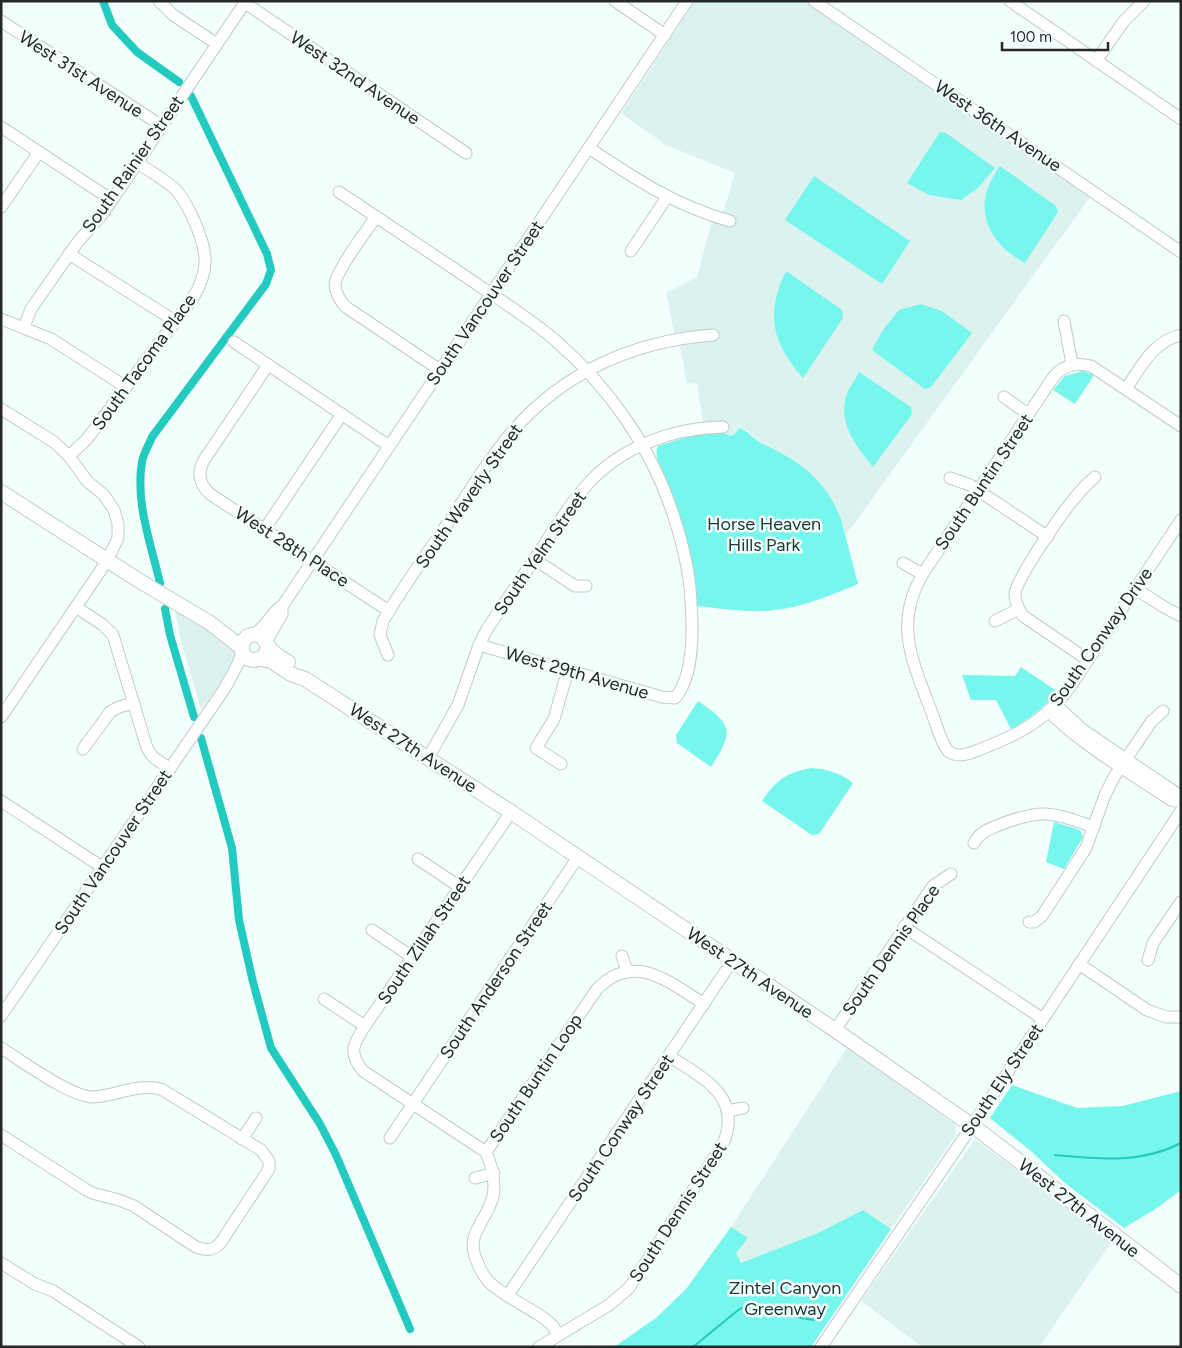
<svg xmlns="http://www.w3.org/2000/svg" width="1182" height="1348" font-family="Figtree,sans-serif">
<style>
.built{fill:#dcf2ef}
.green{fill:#76f6ec}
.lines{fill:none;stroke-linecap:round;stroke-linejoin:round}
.stream{stroke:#23cac0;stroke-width:2}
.canal{stroke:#23cac0;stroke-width:8}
.minor-casing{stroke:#c0cccb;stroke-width:13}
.major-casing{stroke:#c0cccb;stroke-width:16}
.minor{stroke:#fff;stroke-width:11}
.major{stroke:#fff;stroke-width:14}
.labels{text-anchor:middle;stroke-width:5;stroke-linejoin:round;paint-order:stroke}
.street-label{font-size:18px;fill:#242928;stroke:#f2fffd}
.park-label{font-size:18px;fill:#203937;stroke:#f2fffd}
</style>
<rect width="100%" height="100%" fill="#f2fffd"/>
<g class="built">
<polygon points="695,1 805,1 1090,197 846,535 837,509 814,476 759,442 748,431 739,428 736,433 731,436 722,433 705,434 697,383 687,384 680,345 674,332 666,293 697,277 711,224 724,210 735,173 666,145 621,113"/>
<polygon points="175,611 217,636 238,653 234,663 201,710 181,640"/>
<polygon points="847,1048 956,1125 955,1136 891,1229 863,1210 818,1233 741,1263 736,1253 747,1238 731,1227"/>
<polygon points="974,1141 979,1142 1111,1243 1039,1347 922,1347 861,1301"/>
</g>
<g class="green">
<polygon points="940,132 946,133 995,168 978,188 961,200 929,195 907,183"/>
<path d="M1000 166 1056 206 1058 212 1025 263C1017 258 1006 252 1000 244 978 219 981 192 1000 166Z"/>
<polygon points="814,176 910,241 882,284 785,220"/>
<path d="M786 271 842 310 843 318 803 378C772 343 765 314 786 271Z"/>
<polygon points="921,304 942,311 972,333 931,387 925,389 872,350 883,330 899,310"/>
<polygon points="1083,371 1094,375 1075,404 1053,390 1065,376"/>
<path d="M859 372 911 407 912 414 873 467C857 447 838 424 846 396 849 388 855 380 859 372Z"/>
<path d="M739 428C750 432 752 438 761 443 799 461 825 478 841 519L858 584C827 597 796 610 762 611 741 612 719 608 697 606 695 563 684 526 669 486 665 475 652 457 658 446L687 437 705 434 722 433 731 436 736 433Z"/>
<path d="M1021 667 1058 692C1044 707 1029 719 1011 729L996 700H971L962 675 1015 676Z"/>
<path d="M698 701C733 725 734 731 711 767L677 743 676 735Z"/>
<path d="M811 768C827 769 840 773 853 783L819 834 812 835 762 801C776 780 786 773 811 768Z"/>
<polygon points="1054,822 1080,830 1083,837 1064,869 1046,862"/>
<polygon points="1012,1085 1077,1108 1123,1106 1181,1091 1181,1190 1157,1208 1124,1228 1065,1183 1032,1152 990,1118"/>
<polygon points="863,1210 891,1229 811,1347 614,1347 656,1318 686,1289 731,1227 748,1238 736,1253 741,1263 818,1233"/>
</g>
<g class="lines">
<g class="stream">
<path d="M1055 1155C1098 1159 1141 1164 1181 1143"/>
<polyline points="693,1347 737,1311 747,1305 771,1307 801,1318 815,1320"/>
</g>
<g class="canal">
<polyline points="103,1 112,25 137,52 179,82"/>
<path d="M160 583C151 544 135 502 142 462 143 454 149 445 152 437L266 284 271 270 267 254 191 96"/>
<polyline points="165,609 170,635 194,717"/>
<polyline points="201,738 232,848 239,920 253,982 271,1048 320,1124 336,1155 410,1329"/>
</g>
<g class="minor-casing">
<g id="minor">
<polyline points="159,1 173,15 217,44"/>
<polyline points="615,1 665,35"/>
<polyline points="814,1 1181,252"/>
<polyline points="1010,1 1181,119"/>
<polyline points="245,3 466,153"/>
<polyline points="1,21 162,126"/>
<polyline points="1096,61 1124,21 1144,1"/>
<polyline points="1,127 112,200"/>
<path d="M589 148C635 179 676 206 730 221"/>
<path d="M339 192C378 218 417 244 456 270 489 293 524 314 555 340 609 387 652 448 674 517 683 545 690 573 691 602 693 628 694 677 675 698L662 697 479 645"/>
<polyline points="1,207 39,152"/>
<path d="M376 217C367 230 335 272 335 285 336 294 340 301 346 307L440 370"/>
<polyline points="631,251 667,197"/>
<polyline points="69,254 175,321"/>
<polyline points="1,319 51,339 126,387"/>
<polyline points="1064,321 1072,364"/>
<polyline points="24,327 31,309 77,243 104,212 246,1"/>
<polyline points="234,342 389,446"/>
<path d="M268 365 204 460C197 472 199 484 210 494L389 611"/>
<path d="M1126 389C1141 367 1153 341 1181 335"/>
<polyline points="1004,397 1028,414"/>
<polyline points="1,409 54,442 69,456"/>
<path d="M1181 426 1091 366C1075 362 1062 365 1052 379L926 569C893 620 911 658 930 708 936 722 939 739 948 751 959 759 970 753 981 749 1020 734 1047 720 1072 684L1181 520"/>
<polyline points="950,478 970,485 1048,537"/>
<polyline points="264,530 342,414"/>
<polyline points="534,559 575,586 586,586"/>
<polyline points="903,563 922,574"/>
<polyline points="1136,589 1164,607 1181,616"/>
<polyline points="76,607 103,625 113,635 147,748 153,757 170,769"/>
<polyline points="995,621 1019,609"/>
<path d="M253 635C266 627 271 613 283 605L687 1"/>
<polyline points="266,642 282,614 282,609"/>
<path d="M388 655 380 635 383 621C404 585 429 551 452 517 471 489 489 459 511 433 563 372 634 341 713 335"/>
<path d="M1088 660 1023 616C1019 610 1015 602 1015 594 1016 579 1062 513 1074 499 1080 491 1087 484 1095 477"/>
<polyline points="1056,705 1083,730 1176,793 1181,798"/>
<path d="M1049 712C1085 747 1129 772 1171 800L1181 802"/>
<path d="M1 717 107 561 118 538V524L114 510 104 495 87 481 69 456 87 439 193 298C211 268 207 249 193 218 188 208 183 197 175 189 164 179 150 171 137 163"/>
<polyline points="83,749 110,712 119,707 134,703"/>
<path d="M428 758 458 705 479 645 486 631C504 603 523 576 542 548 556 527 569 505 586 486 620 447 672 428 723 427"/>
<polyline points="561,764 536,748 554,719 568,670"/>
<polyline points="1,801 102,867"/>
<path d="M974 843C980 832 987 830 999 825 1042 808 1051 812 1094 827"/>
<polyline points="418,859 460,887"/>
<polyline points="1029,922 1034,922 1042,916 1086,848 1105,795 1114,777 1151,722 1163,711"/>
<polyline points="904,927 1043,1019"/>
<polyline points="372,930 412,957"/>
<polyline points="622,956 627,972"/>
<polyline points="1148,960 1153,943 1181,902"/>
<polyline points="1079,964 1147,1010 1166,1017 1181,1017"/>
<polyline points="324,999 365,1026"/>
<polyline points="1,1016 225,688 239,662 242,651"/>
<polyline points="835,1030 933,886 951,874"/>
<path d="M1 1048C22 1061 71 1097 93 1097 117 1096 136 1083 161 1089L261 1150 269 1161V1169L221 1242C214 1251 206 1251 196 1247L134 1206 119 1200 92 1193 85 1189 1 1135"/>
<polyline points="727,1111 743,1108"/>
<polyline points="390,1138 578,857"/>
<polyline points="242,1139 256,1118"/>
<path d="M486 1152 363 1071C348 1053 353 1044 365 1026L511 812"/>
<polyline points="475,1178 494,1173"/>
<polyline points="1,1263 35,1284 53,1291 139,1347"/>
<polyline points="508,1295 733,960"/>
<path d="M558 1335 553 1326 545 1319C528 1307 506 1297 490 1283 485 1278 481 1271 478 1264 463 1233 487 1223 493 1196 496 1180 492 1166 486 1152L597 989C634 951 669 982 704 1004"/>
<path d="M539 1347 609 1305 629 1288 723 1144C743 1096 703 1078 669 1056"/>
<polyline points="821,1347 972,1126 1181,811"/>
</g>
</g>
<g class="major-casing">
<g id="major">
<polyline points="1,492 138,580 210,623 242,648"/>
<path d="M267 644C269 657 258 663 246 658 237 648 244 631 259 635 266 638 266 645 271 650 276 655 282 659 288 662"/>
<polyline points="261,659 271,661 291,674 305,679 511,812 835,1030 981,1132 1181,1286"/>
</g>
</g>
<use href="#minor" class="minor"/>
<use href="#major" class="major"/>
</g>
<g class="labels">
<g class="street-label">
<text transform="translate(81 74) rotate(33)" y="6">West 31st Avenue</text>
<text transform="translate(355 78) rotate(34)" y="6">West 32nd Avenue</text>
<text transform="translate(998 126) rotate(34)" y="6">West 36th Avenue</text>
<text transform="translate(133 164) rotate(-55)" y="6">South Rainier Street</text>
<text transform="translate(485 303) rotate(-56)" y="6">South Vancouver Street</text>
<text transform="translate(144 362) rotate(-54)" y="6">South Tacoma Place</text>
<text transform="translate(984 482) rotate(-56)" y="6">South Buntin Street</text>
<text transform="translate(469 496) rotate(-55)" y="6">South Waverly Street</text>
<text transform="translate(292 547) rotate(33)" y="6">West 28th Place</text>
<text transform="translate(540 553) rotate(-55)" y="6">South Yelm Street</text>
<text transform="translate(1101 637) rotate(-55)" y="6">South Conway Drive</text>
<text transform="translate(577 673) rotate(16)" y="6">West 29th Avenue</text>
<text transform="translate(413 748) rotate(33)" y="6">West 27th Avenue</text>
<text transform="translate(113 852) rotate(-56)" y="6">South Vancouver Street</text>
<text transform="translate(424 940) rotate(-56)" y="6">South Zillah Street</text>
<text transform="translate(891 950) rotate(-55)" y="6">South Dennis Place</text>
<text transform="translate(750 973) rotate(34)" y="6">West 27th Avenue</text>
<text transform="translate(496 980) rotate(-56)" y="6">South Anderson Street</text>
<text transform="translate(536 1078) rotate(-56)" y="6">South Buntin Loop</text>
<text transform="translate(1002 1080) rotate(-56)" y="6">South Ely Street</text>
<text transform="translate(621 1128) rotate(-56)" y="6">South Conway Street</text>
<text transform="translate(1079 1208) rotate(38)" y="6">West 27th Avenue</text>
<text transform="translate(678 1212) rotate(-57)" y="6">South Dennis Street</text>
</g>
<g class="park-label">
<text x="764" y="530">Horse Heaven<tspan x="764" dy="21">Hills Park</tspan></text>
<text x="785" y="1294">Zintel Canyon<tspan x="785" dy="21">Greenway</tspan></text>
</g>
</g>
<rect width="1182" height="1348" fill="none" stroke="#242928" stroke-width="5"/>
<path d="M1002 42v8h106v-8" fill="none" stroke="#242928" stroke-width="2.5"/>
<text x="1010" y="42" font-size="15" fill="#242928" stroke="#f2fffd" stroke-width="4" paint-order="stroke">100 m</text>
</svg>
